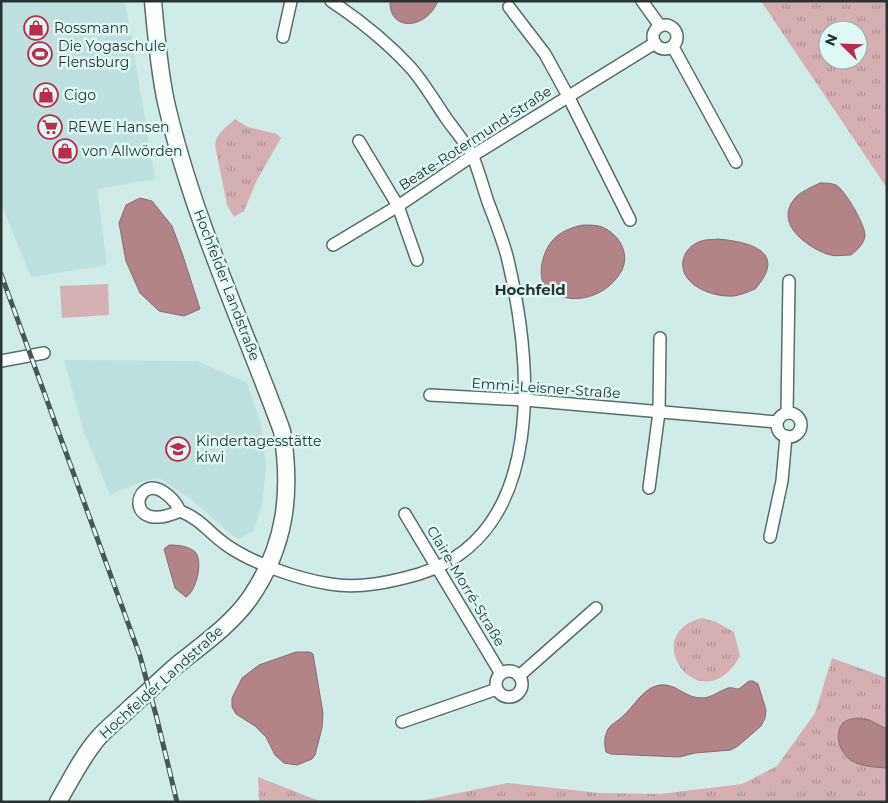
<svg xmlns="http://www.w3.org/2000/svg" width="888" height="803" font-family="Montserrat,sans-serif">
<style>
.built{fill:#bee0de}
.grass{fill:url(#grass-tufts);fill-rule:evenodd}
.pitch{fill:#d4b0b2}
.water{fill:#b28387;stroke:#896b6e}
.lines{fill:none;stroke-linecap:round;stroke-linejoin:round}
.street-casing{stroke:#566d6b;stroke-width:14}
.secondary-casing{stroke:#566d6b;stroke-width:19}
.street{stroke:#fff;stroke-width:11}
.secondary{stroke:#fff;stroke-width:16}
.rail-casing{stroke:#495655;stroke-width:5}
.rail{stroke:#def8f6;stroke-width:3;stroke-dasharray:9;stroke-linecap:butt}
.labels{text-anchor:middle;stroke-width:5;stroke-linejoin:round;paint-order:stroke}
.poi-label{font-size:14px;fill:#293332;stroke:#def8f6;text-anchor:start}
.street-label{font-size:14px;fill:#293332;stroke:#def8f6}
.neighbourhood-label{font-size:15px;font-weight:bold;fill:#293332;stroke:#def8f6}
</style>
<defs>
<pattern id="grass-tufts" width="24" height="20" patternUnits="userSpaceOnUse" patternTransform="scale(1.25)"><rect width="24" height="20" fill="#d4b0b2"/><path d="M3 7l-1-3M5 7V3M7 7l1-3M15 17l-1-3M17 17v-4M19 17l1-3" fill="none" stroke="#ac9091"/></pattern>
</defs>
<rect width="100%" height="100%" fill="#d1ebe8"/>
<g class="built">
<polygon points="1,1 125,1 155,179 97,189 107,265 31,277 1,204"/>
<polygon points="64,360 197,361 247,383 261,424 266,466 262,506 253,531 239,539 232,535 191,499 159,478 143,481 110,495 84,432"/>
</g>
<g class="grass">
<path d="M761 1H887V188ZM828 30H858V60H828Z"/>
<path d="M235 119 248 127 277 134 281 138 256 182 244 211 234 217 227 205 215 145C216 133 227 127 235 119Z"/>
<path d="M702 618 716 622 734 632 740 656C701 725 636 634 702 618Z"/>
<path d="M832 658 887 678V729L869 720 838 739C844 762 865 767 887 768V802H415L507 783 599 793 660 794 742 784 777 766 815 713Z"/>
<polygon points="258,777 322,802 259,802"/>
</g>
<polygon class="pitch" points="108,284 109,315 62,318 60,286"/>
<g class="water">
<path d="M390 1H438C427 29 389 33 390 1Z"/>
<path d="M820 183C825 183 831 183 836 185 845 190 866 226 865 236 864 244 857 250 851 255 843 255 835 257 827 254 805 246 773 222 796 197 802 191 812 187 820 183Z"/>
<polygon points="140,198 152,201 172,226 183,256 200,309 184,316 159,311 140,293 126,261 119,223 126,205"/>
<path d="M583 225C589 225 597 225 602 227 619 234 630 253 622 270 610 293 581 305 557 295 552 293 547 291 545 286 536 273 544 247 556 237 564 230 573 227 583 225Z"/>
<path d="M718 239C751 242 788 252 755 289 747 292 737 297 728 296 716 296 697 290 689 280 677 267 683 248 699 242 705 239 712 240 718 239Z"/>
<path d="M169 545C178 545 190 546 196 553 203 564 196 591 186 597L175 588 164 549Z"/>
<polygon points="296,652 310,652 313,654 323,713 322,728 315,755 312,759 297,765 284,763 275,755 266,737 255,726 236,714 232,707 232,698 242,678 259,665"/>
<path d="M749 681H753L758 684 766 710 765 718 761 726 738 746 731 750 695 753 679 757 611 754 606 752C604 744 604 737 608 729 611 724 618 721 622 717 635 706 642 688 660 685 677 683 685 699 703 698 713 697 719 691 728 688 731 687 736 689 739 689Z"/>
<path d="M858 718 869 720 887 729V768C875 767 863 767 852 761 840 753 833 735 843 723 847 719 853 719 858 718Z"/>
</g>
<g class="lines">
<g class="street-casing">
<g id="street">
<polyline points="642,1 660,26"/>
<polyline points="509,7 545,54 568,96 630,220"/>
<circle cx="665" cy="37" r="12"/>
<polyline points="283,37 291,1"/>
<polyline points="673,47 736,162"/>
<polyline points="359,141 398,206 417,260"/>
<polyline points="333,245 398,206 472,156 655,43"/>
<polyline points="1,361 44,353"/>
<polyline points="430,395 525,400 777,422"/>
<polyline points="787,413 789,281"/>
<circle cx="789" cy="425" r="12"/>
<polyline points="649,488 659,412 660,338"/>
<path d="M180 511C124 536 133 475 162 491 170 496 176 502 180 511 202 520 207 531 225 544 251 563 298 579 330 584 360 589 391 582 419 574 549 534 532 360 507 256 502 238 495 220 488 202 483 187 479 172 473 157 467 144 455 131 446 118 435 102 424 83 411 68 387 42 361 21 331 1"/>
<polyline points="405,514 501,674"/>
<polyline points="770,537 782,481 786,436"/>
<circle cx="509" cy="684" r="13"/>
<polyline points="519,676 596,608"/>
<polyline points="402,722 497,689"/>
</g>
</g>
<g class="secondary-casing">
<path id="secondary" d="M58 802C70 781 83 755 99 737 109 726 121 717 132 706 147 693 162 678 177 665 202 645 231 625 250 598 286 546 292 492 282 431 242 322 192 216 166 102 159 70 156 35 153 1"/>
</g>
<use href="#street" class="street"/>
<use href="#secondary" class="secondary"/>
<g class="rail-casing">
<polyline id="rail" points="1,274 140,656 157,719 177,802"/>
</g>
<use href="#rail" class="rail"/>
</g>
<defs>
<g id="shop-ring" transform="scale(1.25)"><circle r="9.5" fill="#def8f6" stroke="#bb2b4c" stroke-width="1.5"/><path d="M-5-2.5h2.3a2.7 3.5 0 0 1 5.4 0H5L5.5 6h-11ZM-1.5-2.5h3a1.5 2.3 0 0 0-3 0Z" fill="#bb2b4c"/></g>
<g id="stadium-ring" transform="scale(1.25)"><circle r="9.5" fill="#def8f6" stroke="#bb2b4c" stroke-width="1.5"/><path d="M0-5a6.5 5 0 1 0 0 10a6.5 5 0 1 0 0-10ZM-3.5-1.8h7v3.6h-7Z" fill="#bb2b4c"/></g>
<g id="supermarket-ring" transform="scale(1.25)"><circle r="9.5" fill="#def8f6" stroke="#bb2b4c" stroke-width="1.5"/><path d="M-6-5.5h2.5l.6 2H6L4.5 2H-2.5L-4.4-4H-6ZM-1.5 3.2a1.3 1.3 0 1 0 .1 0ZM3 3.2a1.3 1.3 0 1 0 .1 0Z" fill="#bb2b4c"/></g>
<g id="school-ring" transform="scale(1.25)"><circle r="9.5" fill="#def8f6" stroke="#bb2b4c" stroke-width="1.5"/><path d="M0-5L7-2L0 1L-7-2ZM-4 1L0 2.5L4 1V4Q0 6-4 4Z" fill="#bb2b4c"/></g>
</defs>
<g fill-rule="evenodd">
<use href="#shop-ring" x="36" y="28"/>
<use href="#stadium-ring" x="40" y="54"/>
<use href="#shop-ring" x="46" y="95"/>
<use href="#supermarket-ring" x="50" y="127"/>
<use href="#shop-ring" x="65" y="151"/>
<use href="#school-ring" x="178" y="449"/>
</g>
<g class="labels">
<g class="poi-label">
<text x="54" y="33">Rossmann</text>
<text x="58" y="51">Die Yogaschule<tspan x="58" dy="16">Flensburg</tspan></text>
<text x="64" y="100">Cigo</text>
<text x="68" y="132">REWE Hansen</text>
<text x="82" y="156">von Allwörden</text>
<text x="196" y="446">Kindertagesstätte<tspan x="196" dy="16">kiwi</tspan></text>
</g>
<g class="street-label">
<text transform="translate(475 138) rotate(-33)" y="5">Beate-Rotermund-Straße</text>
<text transform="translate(227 285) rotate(69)" y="5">Hochfelder Landstraße</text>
<text transform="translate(546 388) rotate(4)" y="5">Emmi-Leisner-Straße</text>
<text transform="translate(466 586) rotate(59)" y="5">Claire-Morré-Straße</text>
<text transform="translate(161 682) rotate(-42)" y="5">Hochfelder Landstraße</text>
</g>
<g class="neighbourhood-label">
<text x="530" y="295">Hochfeld</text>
</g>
</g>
<rect width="888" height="803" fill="none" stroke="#293332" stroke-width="5"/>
<g transform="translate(843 45) rotate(293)"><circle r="24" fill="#def8f6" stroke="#96a9a8"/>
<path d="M0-4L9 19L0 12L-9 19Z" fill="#bb2b4c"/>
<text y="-8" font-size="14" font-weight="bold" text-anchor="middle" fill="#293332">N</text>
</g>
</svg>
